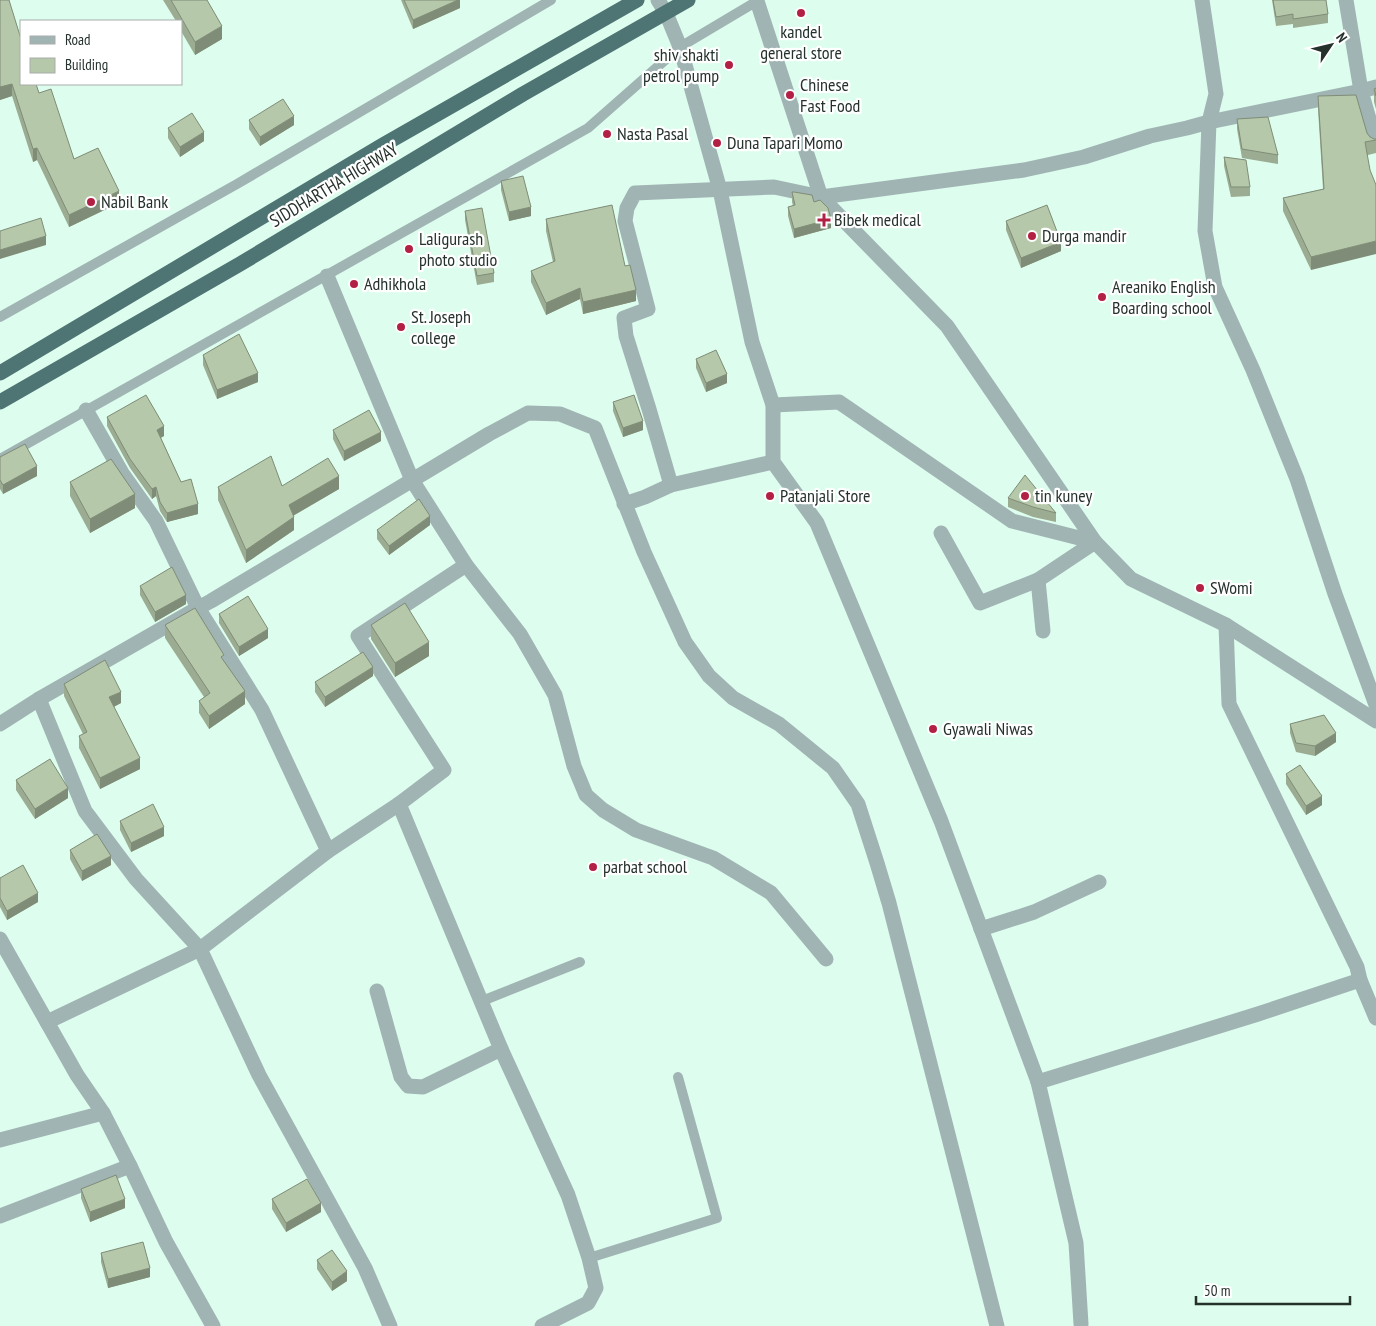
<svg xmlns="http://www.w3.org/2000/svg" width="1376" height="1326" font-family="'PT Sans Narrow',sans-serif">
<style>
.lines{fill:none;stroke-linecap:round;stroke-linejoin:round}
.service{stroke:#a1b4b4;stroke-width:10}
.minor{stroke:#a1b4b4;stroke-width:15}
.tertiary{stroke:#a1b4b4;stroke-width:15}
.trunk{stroke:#4e7473;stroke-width:15}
.wall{fill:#9cac92}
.shaded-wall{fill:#7f8c77}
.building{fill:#b5c8aa;stroke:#7f8c77}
.poi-dot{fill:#b22044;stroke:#fff;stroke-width:2}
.labels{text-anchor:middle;stroke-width:4.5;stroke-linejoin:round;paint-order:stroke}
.poi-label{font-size:18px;fill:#25322c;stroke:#fff;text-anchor:start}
.street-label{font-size:18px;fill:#25322c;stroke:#fff}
</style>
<rect width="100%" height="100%" fill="#ddfeee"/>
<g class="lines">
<g class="service">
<polyline points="0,317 237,184 551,0"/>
<polyline points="0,459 588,128 680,47 759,0"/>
<polyline points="482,1001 580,962"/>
<polyline points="589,1258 717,1218 678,1077"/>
</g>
<g class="minor">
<polyline points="1202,0 1216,94 1209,122 1205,231 1215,287 1253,370 1297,479 1335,594 1376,705"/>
<polyline points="1346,0 1361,91 1376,143"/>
<polyline points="757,1 821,197 947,326 1095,542 1038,580 980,603 941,533"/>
<polyline points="327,276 412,480 466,565 520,634 555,695 574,766 586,795 603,810 636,830 713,858 771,893 826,959"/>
<polyline points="773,405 839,402 1012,521 1095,542 1131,579 1226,625 1376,721"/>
<polyline points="86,410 122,473 156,521 198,608 262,710 328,851 200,949 259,1075 365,1268 390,1326"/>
<polyline points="671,485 649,409 626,336 624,318 648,309 625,221 627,208 635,193 774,187 821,197 1024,170 1084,157 1150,136 1187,128 1209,122 1361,91 1376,87"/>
<polyline points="624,504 645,497 671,485 773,462"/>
<polyline points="1038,580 1043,631"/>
<polyline points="39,699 85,811 136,879 200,949 47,1022"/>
<polyline points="0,724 39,699 198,608 211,601 489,434 528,413 560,414 595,428 644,552 685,642 709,676 733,698 779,724 833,768 858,804 877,863 889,903 997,1326"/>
<polyline points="399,804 501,1049 568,1195 589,1258 596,1288 588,1303 542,1326"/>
<polyline points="328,851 399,804 444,770 358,636 466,565"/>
<polyline points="981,929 1034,912 1099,882"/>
<polyline points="0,939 77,1075 103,1113 130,1166 166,1242 213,1326"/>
<polyline points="1360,980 1376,1018"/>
<polyline points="377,991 401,1077 408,1086 423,1087 501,1049"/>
<polyline points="1038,1082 1258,1014 1360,980 1357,967 1229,704 1226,625"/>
<polyline points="0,1140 103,1113"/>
<polyline points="0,1216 130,1166"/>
</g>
<polyline class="tertiary" points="658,0 666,13 680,47 720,190 752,342 773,405 773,462 817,523 941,821 1038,1082 1076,1243 1081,1324"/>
<g class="trunk">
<polyline points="0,373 383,145 637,0"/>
<polyline points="0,402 240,264 523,94 688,0"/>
</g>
</g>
<g class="wall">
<polygon points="0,0 39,93 74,159 119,203 69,227 37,160 33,162 12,96 0,100"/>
<polygon points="163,0 207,0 222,39 195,55 181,31 181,21 176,21"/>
<polygon points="401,0 460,0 460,8 413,29"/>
<polygon points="1272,0 1326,0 1328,14 1328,23 1293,28 1293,24 1276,26"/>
<polygon points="1376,88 1376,109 1374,102 1374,89"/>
<polygon points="1318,96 1367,133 1370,137 1374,139 1376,139 1376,153 1368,155 1311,270 1283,211 1283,198 1323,189 1318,109"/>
<polygon points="1237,119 1278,155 1278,164 1242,158 1237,129"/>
<polygon points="249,120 294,125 260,146 249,129"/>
<polygon points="168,128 204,141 180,157 168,138"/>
<polygon points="1224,157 1250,187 1250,196 1231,197 1224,166"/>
<polygon points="501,181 531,216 509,221 501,190"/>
<polygon points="792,192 814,202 831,228 794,238 788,216 788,207 793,206 792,202"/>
<polygon points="465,211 494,273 494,282 477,285 465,220"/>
<polygon points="546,219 625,266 636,301 583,314 580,299 546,315 531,282 531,271 553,262 546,231"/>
<polygon points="1006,221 1061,251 1021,268 1006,230"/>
<polygon points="203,355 258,382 217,399 203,365"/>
<polygon points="696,359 727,383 706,392 696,368"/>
<polygon points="613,402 643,430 623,437 613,411"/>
<polygon points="107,417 164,436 161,438 181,482 198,514 167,522 160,511 156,496 152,499 130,468 107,426"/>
<polygon points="333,430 381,441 344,461 333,439"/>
<polygon points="0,457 37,476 3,494 0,489"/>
<polygon points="70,482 135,508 90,533 70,496"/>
<polygon points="282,486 339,489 293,516 294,530 246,563 218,500 218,487"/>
<polygon points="1008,498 1056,513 1056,522 1033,517 1008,507"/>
<polygon points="430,525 389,555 377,539 377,530"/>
<polygon points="140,586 186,604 155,622 140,595"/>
<polygon points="219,614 268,638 239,656 219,623"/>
<polygon points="165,625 224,661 245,704 209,729 199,713 199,701 204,697 165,638"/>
<polygon points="371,625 429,656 395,677 371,639"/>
<polygon points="373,676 325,707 315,692 315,682"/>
<polygon points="64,684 121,703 114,707 140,769 100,789 79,748 79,736 83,734 64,696"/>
<polygon points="1290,724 1336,742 1315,756 1296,752 1290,733"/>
<polygon points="1286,774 1322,805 1306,815 1286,784"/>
<polygon points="16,780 68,798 35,819 16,790"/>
<polygon points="120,821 164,836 131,852 120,830"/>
<polygon points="70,850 111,865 82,881 70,859"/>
<polygon points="0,878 38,902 7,920 0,907"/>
<polygon points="81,1189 125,1208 90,1222 81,1198"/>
<polygon points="272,1199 321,1212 286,1232 272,1209"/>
<polygon points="101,1253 150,1277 108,1288 101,1262"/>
<polygon points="317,1260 347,1281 332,1291 317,1269"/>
</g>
<g class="shaded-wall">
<polygon points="458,0 460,0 460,8 413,29 413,20"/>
<polygon points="222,26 222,39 195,55 195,42"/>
<polygon points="12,84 12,96 0,100 0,87"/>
<polygon points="294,116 294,125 260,146 260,137"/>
<polygon points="204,132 204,141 180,157 180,147"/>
<polygon points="37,148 37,160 33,162 33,149"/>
<polygon points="119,191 119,203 69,227 69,215"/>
<polygon points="531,207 531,216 509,221 509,212"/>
<polygon points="831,219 831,228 794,238 794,229"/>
<polygon points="46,236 46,245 0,259 0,250"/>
<polygon points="1376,241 1376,254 1311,270 1311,257"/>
<polygon points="1061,242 1061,251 1021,268 1021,258"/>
<polygon points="580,288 580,299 546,315 546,303"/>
<polygon points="636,290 636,301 583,314 583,302"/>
<polygon points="258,373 258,382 217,399 217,390"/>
<polygon points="727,374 727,383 706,392 706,383"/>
<polygon points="643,421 643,430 623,437 623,428"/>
<polygon points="164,426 164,436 157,439 157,430"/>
<polygon points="381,432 381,441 344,461 344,451"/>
<polygon points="37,466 37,476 3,494 3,485"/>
<polygon points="339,476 339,489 289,518 289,505"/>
<polygon points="156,487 156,496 152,499 152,489"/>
<polygon points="135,494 135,508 90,533 90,519"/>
<polygon points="198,504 198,514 167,522 167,513"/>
<polygon points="430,516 430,525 389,555 389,546"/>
<polygon points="294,517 294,530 246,563 246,550"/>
<polygon points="186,595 186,604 155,622 155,612"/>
<polygon points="268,629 268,638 239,656 239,647"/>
<polygon points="429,642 429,656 395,677 395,663"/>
<polygon points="373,667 373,676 325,707 325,697"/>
<polygon points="245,691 245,704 209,729 209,716"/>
<polygon points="121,692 121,703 109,709 109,697"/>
<polygon points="1336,733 1336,742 1315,756 1315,746"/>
<polygon points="140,758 140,769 100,789 100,778"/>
<polygon points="68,788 68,798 35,819 35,809"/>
<polygon points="1322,796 1322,805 1306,815 1306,806"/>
<polygon points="164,827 164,836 131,852 131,843"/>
<polygon points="111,856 111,865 82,881 82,871"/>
<polygon points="38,893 38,902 7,920 7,911"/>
<polygon points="125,1199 125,1208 90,1222 90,1212"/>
<polygon points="321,1203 321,1212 286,1232 286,1223"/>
<polygon points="150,1268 150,1277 108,1288 108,1279"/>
<polygon points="347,1271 347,1281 332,1291 332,1282"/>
</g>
<g class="building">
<polygon points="0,0 9,0 21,39 21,84 36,84 39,93 51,89 74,159 98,148 119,191 69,215 37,148 33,149 12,84 0,87"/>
<polygon points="171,0 207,0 222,26 195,42"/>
<polygon points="404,0 458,0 413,20"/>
<polygon points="1273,0 1326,0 1328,14 1293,19 1293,14 1276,17"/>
<polygon points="1376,88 1376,96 1374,89"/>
<polygon points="1356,95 1367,133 1370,137 1374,139 1376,139 1376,140 1365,142 1370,170 1376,185 1376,241 1311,257 1283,198 1324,189 1318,96"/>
<polygon points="283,99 294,116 260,137 249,120"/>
<polygon points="192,113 204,132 180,147 168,128"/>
<polygon points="1268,117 1278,155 1242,149 1237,119"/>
<polygon points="1224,157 1246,160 1250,187 1231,187"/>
<polygon points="523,176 531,207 509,212 501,181"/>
<polygon points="792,192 794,192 812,195 814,202 820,200 828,208 831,219 794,229 788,207 795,205"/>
<polygon points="612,205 625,266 630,265 636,290 583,302 580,288 546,303 531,271 555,261 546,219"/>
<polygon points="1047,205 1061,242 1021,258 1006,221"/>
<polygon points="482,208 494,273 477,276 465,211"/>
<polygon points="41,218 46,236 0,250 0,231"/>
<polygon points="239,334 258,373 217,390 203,355"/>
<polygon points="716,350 727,374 706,383 696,359"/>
<polygon points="146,395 164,426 157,430 181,482 191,479 198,504 167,513 160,502 156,487 152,489 130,459 107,417"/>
<polygon points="634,395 643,421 623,428 613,402"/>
<polygon points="369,410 381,432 344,451 333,430"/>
<polygon points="25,444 37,466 3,485 0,480 0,457"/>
<polygon points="271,456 282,486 328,458 339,476 289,505 294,517 246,550 218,487"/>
<polygon points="111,459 135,494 90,519 70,482"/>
<polygon points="1025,475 1056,513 1033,507 1008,498"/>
<polygon points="419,499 430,516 389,546 377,530"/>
<polygon points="172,567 186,595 155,612 140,586"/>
<polygon points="248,596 268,629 239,647 219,614"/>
<polygon points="405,603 429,642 395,663 371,625"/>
<polygon points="195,608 224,655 221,657 245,691 209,716 199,701 210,693 165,625"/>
<polygon points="363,652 373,667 325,697 315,682"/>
<polygon points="105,660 121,692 109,697 140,758 100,778 79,736 87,732 64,684"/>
<polygon points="1324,715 1336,733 1315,746 1296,743 1290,724"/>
<polygon points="50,759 68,788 35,809 16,780"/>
<polygon points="1300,765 1322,796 1306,806 1286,774"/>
<polygon points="153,804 164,827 131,843 120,821"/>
<polygon points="97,834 111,856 82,871 70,850"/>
<polygon points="23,865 38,893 7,911 0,898 0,878"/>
<polygon points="116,1175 125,1199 90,1212 81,1189"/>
<polygon points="307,1179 321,1203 286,1223 272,1199"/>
<polygon points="143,1242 150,1268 108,1279 101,1253"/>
<polygon points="332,1250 347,1271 332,1282 317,1260"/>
</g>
<g class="poi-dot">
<circle cx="801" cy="13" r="5"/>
<circle cx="729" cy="65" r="5"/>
<circle cx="790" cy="95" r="5"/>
<circle cx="607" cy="134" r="5"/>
<circle cx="717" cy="143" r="5"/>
<circle cx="91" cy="202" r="5"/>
<path d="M821.5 212.5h5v5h5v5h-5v5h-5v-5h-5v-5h5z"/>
<circle cx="1032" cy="236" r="5"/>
<circle cx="409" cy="249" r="5"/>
<circle cx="354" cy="284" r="5"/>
<circle cx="1102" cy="297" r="5"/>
<circle cx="401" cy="327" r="5"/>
<circle cx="770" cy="496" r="5"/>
<circle cx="1025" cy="496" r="5"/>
<circle cx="1200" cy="588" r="5"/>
<circle cx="933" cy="729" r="5"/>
<circle cx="593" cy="867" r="5"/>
</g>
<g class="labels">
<g class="poi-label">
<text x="801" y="38" text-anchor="middle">kandel<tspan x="801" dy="21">general store</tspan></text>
<text x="719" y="61" text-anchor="end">shiv shakti<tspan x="719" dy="21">petrol pump</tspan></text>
<text x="800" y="91">Chinese<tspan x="800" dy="21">Fast Food</tspan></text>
<text x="617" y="140">Nasta Pasal</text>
<text x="727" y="149">Duna Tapari Momo</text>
<text x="101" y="208">Nabil Bank</text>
<text x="834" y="226">Bibek medical</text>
<text x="1042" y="242">Durga mandir</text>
<text x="419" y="245">Laligurash<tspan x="419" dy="21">photo studio</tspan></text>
<text x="364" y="290">Adhikhola</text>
<text x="1112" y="293">Areaniko English<tspan x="1112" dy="21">Boarding school</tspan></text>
<text x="411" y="323">St. Joseph<tspan x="411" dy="21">college</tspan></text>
<text x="780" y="502">Patanjali Store</text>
<text x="1035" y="502">tin kuney</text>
<text x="1210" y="594">SWomi</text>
<text x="943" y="735">Gyawali Niwas</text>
<text x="603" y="873">parbat school</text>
</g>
<g class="street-label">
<text transform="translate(334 185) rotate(-31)" y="6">SIDDHARTHA HIGHWAY</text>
</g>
</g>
<rect x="20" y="20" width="162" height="65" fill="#ffffff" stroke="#a8adab"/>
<rect x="30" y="36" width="25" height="8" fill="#a1b4b4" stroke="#a8adab"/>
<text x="65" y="45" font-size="15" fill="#25322c">Road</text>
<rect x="30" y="58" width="25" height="15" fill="#b5c8aa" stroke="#a8adab"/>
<text x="65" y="70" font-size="15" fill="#25322c">Building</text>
<g transform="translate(1331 45) rotate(55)" stroke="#ffffff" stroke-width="4" paint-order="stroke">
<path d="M0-4L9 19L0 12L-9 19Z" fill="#25322c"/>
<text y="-8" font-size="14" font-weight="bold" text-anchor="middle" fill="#25322c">N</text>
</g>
<path d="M1196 1296v8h154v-8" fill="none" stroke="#25322c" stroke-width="2.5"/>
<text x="1204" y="1296" font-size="15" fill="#25322c" stroke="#ffffff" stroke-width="4" paint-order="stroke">50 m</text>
</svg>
